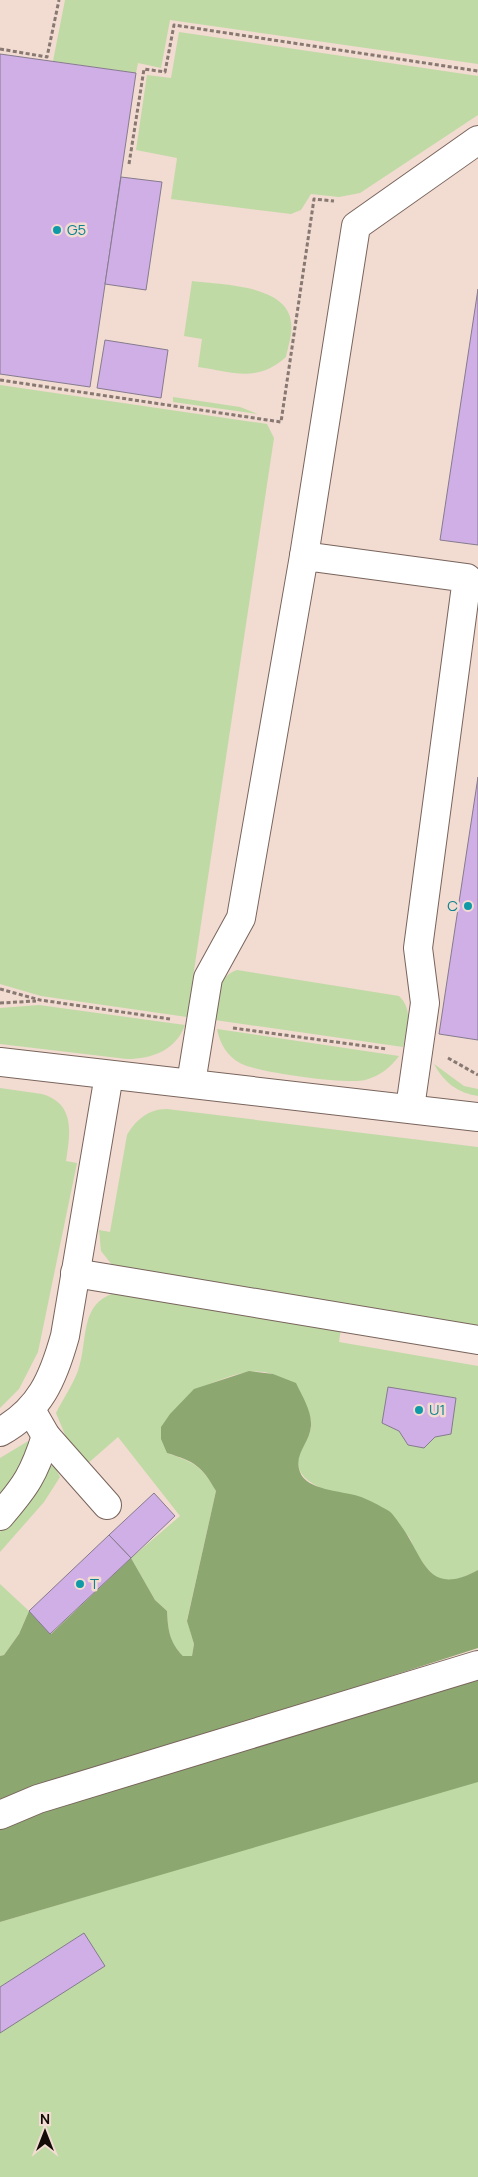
<svg xmlns="http://www.w3.org/2000/svg" width="478" height="2177" font-family="Manrope,sans-serif">
<style>
.green{fill:#bfdaa5}
.forest{fill:#8ca770}
.building{fill:#cfafe6;stroke:#857b8d}
.lines{fill:none;stroke-linecap:round;stroke-linejoin:round}
.minor-casing{stroke:#78645c;stroke-width:30}
.path{stroke:#877871;stroke-width:3;stroke-dasharray:4 2.5;stroke-linecap:butt}
.minor{stroke:#fff;stroke-width:28}
.culture-dot{fill:#0f9aa8;stroke:#f2dbd1;stroke-width:2}
.labels{text-anchor:middle;stroke-width:5;stroke-linejoin:round;paint-order:stroke}
.culture-label{font-size:15px;fill:#0d838f;stroke:#f2dbd1;text-anchor:start}
</style>
<rect width="100%" height="100%" fill="#f2dbd1"/>
<g class="green">
<polygon points="65,0 478,0 478,64 170,20 161,68 138,63 136,73 53,61"/>
<polygon points="179,32 478,76 478,115 360,193 339,197 311,194 301,210 291,214 171,199 177,158 136,150 147,75 171,78"/>
<path d="M192 281C220 285 287 284 291 322 293 333 288 346 286 357 257 383 233 372 198 367L202 339 184 336Z"/>
<polygon points="0,385 267,424 274,438 187,1017 41,996 0,984"/>
<polygon points="173,397 240,407 258,414 173,402"/>
<path d="M237 970 399 996C414 1010 407 1030 403 1047L215 1020C215 1003 217 976 237 970Z"/>
<path d="M39 1005 185 1025C176 1050 152 1059 127 1059L0 1044V1008Z"/>
<path d="M217 1029 399 1056C390 1068 380 1076 365 1080 349 1085 254 1072 240 1063 227 1056 220 1044 217 1029Z"/>
<path d="M434 1064 464 1086 478 1089V1096C457 1093 444 1082 434 1064Z"/>
<path d="M0 1088 42 1094C76 1104 70 1134 66 1161L77 1163 38 1352 19 1389 0 1408Z"/>
<path d="M167 1109 478 1147V1331L113 1266 101 1251 99 1230 110 1232 127 1135C136 1120 148 1109 167 1109Z"/>
<path d="M119 1292 341 1329 339 1342 478 1366V1570C444 1589 431 1580 414 1548 412 1542 409 1535 404 1532 379 1515 349 1502 322 1488 304 1481 291 1468 302 1448 306 1439 312 1434 311 1423 311 1411 301 1404 293 1395 288 1389 279 1376 272 1374 247 1365 217 1382 194 1390L167 1453C193 1462 202 1466 216 1491L187 1620 194 1644 192 1656H183C169 1643 168 1629 167 1611L155 1600 131 1558 180 1516 118 1437 86 1465 71 1449 56 1413C63 1399 72 1386 78 1371 89 1340 78 1301 119 1292Z"/>
<polygon points="30,1440 26,1456 0,1503 0,1458"/>
<polygon points="54,1465 60,1477 44,1502 0,1552 0,1532 28,1501 44,1469"/>
<polygon points="0,1584 29,1611 19,1634 4,1655 0,1656"/>
<polygon points="478,1780 478,2177 0,2177 0,1922"/>
</g>
<g class="forest">
<path d="M249 1371 273 1374 296 1383C302 1396 312 1411 311 1426 310 1443 293 1454 300 1472 306 1490 342 1491 358 1496 368 1499 380 1506 389 1511 393 1514 396 1519 399 1523 424 1555 425 1599 478 1570V1648L56 1784 0 1799V1656L4 1655 19 1634 29 1611 51 1634 131 1558 155 1600 167 1611C168 1629 169 1642 183 1656H192L194 1644 187 1621 216 1491C201 1465 195 1462 167 1453L161 1439V1427L170 1414 194 1389Z"/>
<polygon points="478,1677 478,1782 0,1922 0,1825"/>
</g>
<g class="building">
<polygon points="0,54 136,73 90,387 0,374"/>
<polygon points="121,177 162,182 146,290 105,284"/>
<polygon points="478,289 478,545 440,540"/>
<polygon points="105,340 168,350 161,398 97,388"/>
<polygon points="478,777 478,1040 439,1034"/>
<polygon points="388,1387 456,1398 451,1434 435,1437 424,1448 408,1445 399,1431 382,1423"/>
<polygon points="154,1493 175,1516 131,1558 109,1535"/>
<polygon points="109,1535 131,1558 50,1634 29,1611"/>
<polygon points="84,1933 105,1966 0,2033 0,1987"/>
</g>
<g class="lines">
<g class="minor-casing">
<g id="minor">
<polyline points="304,556 356,226 478,140"/>
<polyline points="0,1062 478,1117"/>
<polyline points="191,1083 208,978 241,918 304,556 467,578 418,948 425,1003 410,1108"/>
<polyline points="75,1273 478,1340"/>
<polyline points="31,1410 46,1436 107,1505"/>
<path d="M0 1432C40 1410 53 1379 65 1336L109 1075"/>
<path d="M0 1516C26 1486 34 1474 46 1436"/>
<polyline points="0,1815 38,1799 478,1665"/>
</g>
</g>
<g class="path">
<polyline points="0,49 47,57 59,0"/>
<polyline points="129,164 144,69 165,72 174,25 478,71"/>
<polyline points="0,380 281,422 314,199 334,201"/>
<polyline points="0,989 40,1000 170,1019"/>
<polyline points="0,1003 36,1001"/>
<polyline points="233,1028 387,1049"/>
<polyline points="448,1058 478,1075"/>
</g>
<use href="#minor" class="minor"/>
</g>
<g class="culture-dot">
<circle cx="57" cy="230" r="5"/>
<circle cx="468" cy="906" r="5"/>
<circle cx="419" cy="1410" r="5"/>
<circle cx="80" cy="1584" r="5"/>
</g>
<g class="labels">
<g class="culture-label">
<text x="67" y="235">G5</text>
<text x="458" y="911" text-anchor="end">C</text>
<text x="429" y="1415">U1</text>
<text x="90" y="1589">T</text>
</g>
</g>
<g transform="translate(45 2132)" stroke="#f2dbd1" stroke-width="4" paint-order="stroke">
<path d="M0-4L9 19L0 12L-9 19Z" fill="#120b08"/>
<text y="-8" font-size="14" font-weight="bold" text-anchor="middle" fill="#120b08">N</text>
</g>
</svg>
